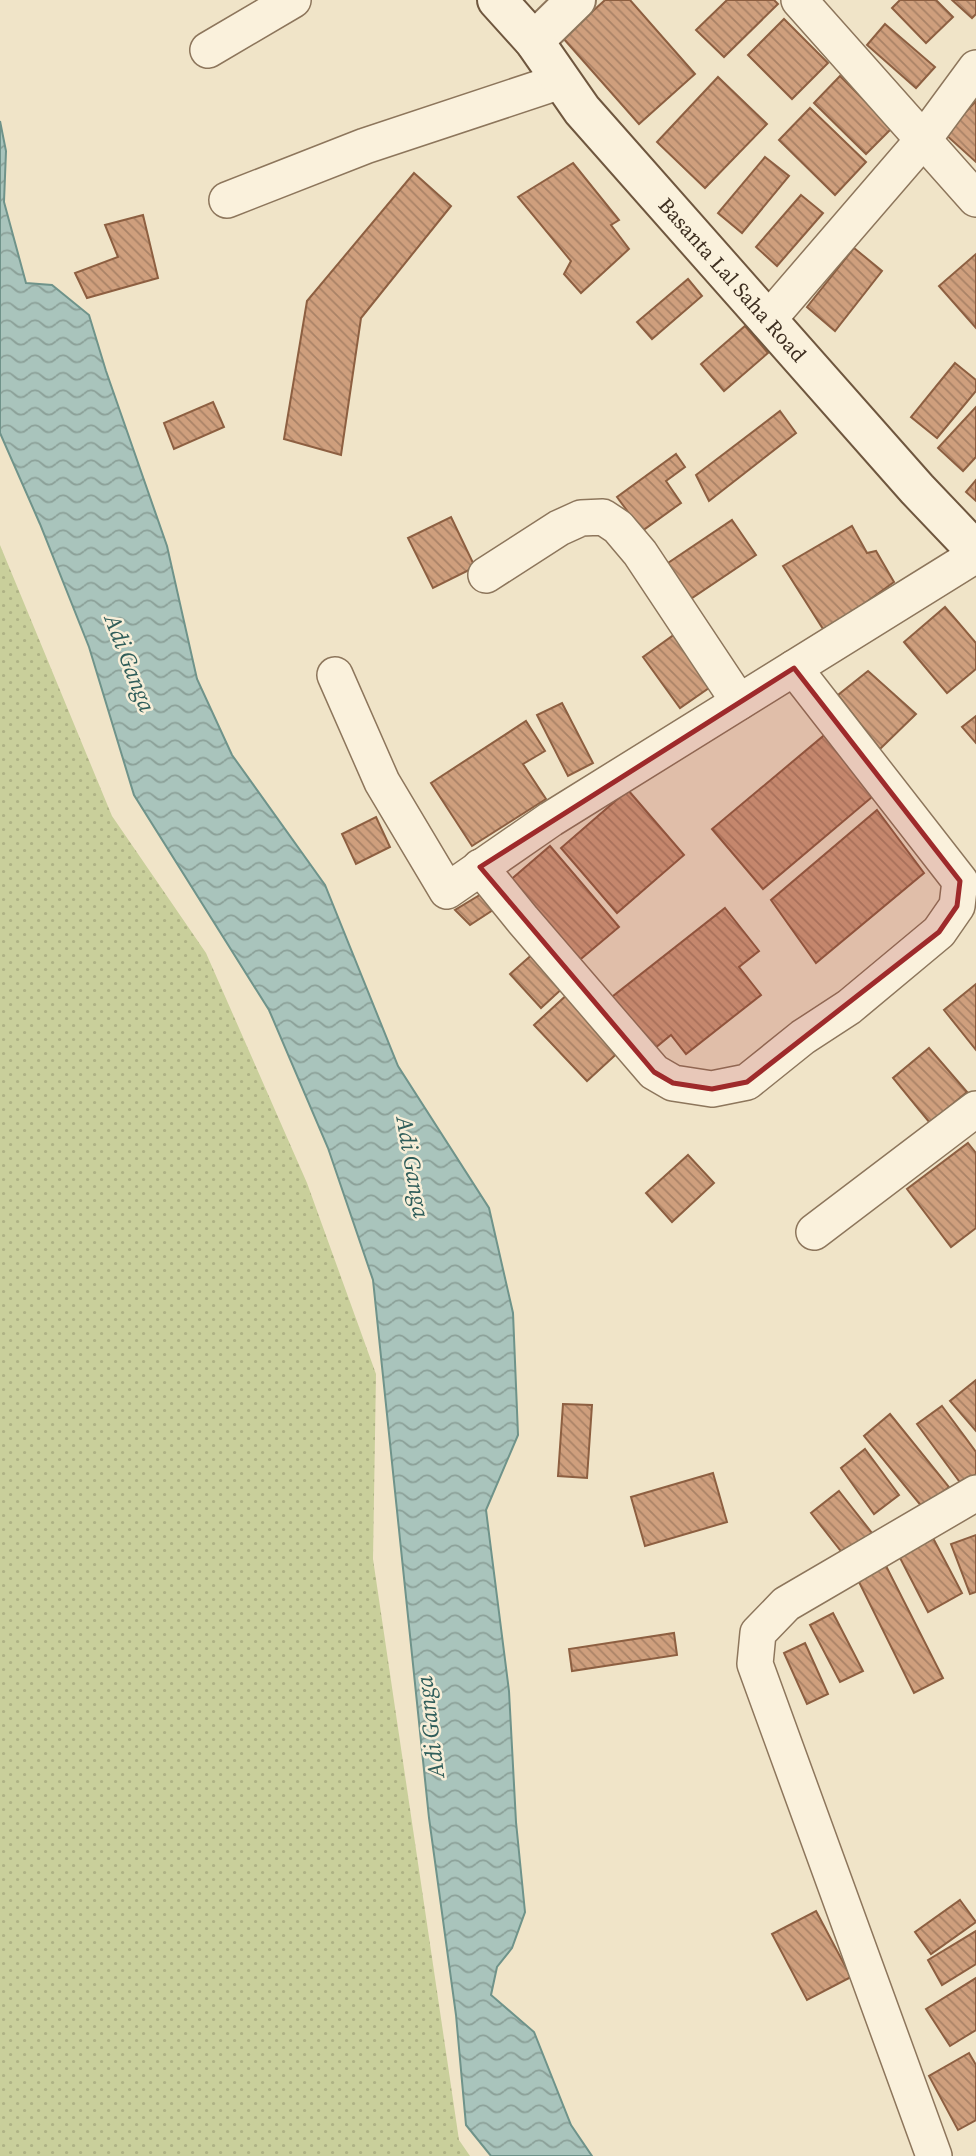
<svg xmlns="http://www.w3.org/2000/svg" width="976" height="2156" font-family="'Source Serif 4',serif">
<style>
.grass{fill:url(#grass-dots)}
.water{fill:url(#water-waves);stroke:#6f938a;stroke-width:2}
.building{fill:url(#building-back-hatch);stroke:#8d5f41;stroke-width:2}
.lines{fill:none;stroke-linecap:round;stroke-linejoin:round}
.minor-casing{stroke:#8d765c;stroke-width:38}
.tertiary-casing{stroke:#8d765c;stroke-width:42}
.secondary-casing{stroke:#6f573f;stroke-width:42}
.minor{stroke:#faf1dc;stroke-width:35}
.tertiary{stroke:#faf1dc;stroke-width:38}
.secondary{stroke:#faf1dc;stroke-width:38}
.marked{fill:#9e2a2b;fill-opacity:0.2;stroke:#9e2a2b;stroke-width:5;stroke-linejoin:round}
.labels{text-anchor:middle;stroke-width:5;stroke-linejoin:round;paint-order:stroke}
.street-label{font-size:21px;fill:#3d2e20;stroke:#f7eed8}
.water-label{font-size:23px;font-style:italic;fill:#2f5d5a;stroke:#f7eed8}
</style>
<defs>
<pattern id="grass-dots" width="8" height="8" patternUnits="userSpaceOnUse" patternTransform="scale(1.75)"><rect width="8" height="8" fill="#c9cf9b"/><path d="M2 2h.1M6 6h.1" fill="none" stroke="#aeb285" stroke-width="1.8" stroke-linecap="round"/></pattern>
<pattern id="water-waves" width="16" height="10" patternUnits="userSpaceOnUse" patternTransform="scale(1.75)"><rect width="16" height="10" fill="#a9c4bc"/><path d="M0 5q4-4 8 0t8 0" fill="none" stroke="#8ba098"/></pattern>
<pattern id="building-back-hatch" width="6" height="6" patternUnits="userSpaceOnUse" patternTransform="scale(1.75)"><rect width="6" height="6" fill="#cf9f7d"/><path d="M-1 5l2 2M0 0l6 6M5-1l2 2" fill="none" stroke="#a98266"/></pattern>
</defs>
<rect width="100%" height="100%" fill="#f0e4c8"/>
<polygon class="grass" points="0,545 112,816 206,953 307,1183 376,1374 373,1559 459,2140 470,2156 0,2156"/>
<polygon class="water" points="0,121 6,151 4,202 26,283 52,285 89,315 106,371 167,546 197,679 232,755 325,885 398,1066 489,1208 513,1313 518,1435 486,1510 509,1691 516,1822 525,1912 512,1948 497,1967 491,1995 534,2032 571,2125 592,2156 491,2156 466,2125 456,2015 429,1818 373,1280 328,1148 269,1010 134,795 89,647 40,524 0,433"/>
<g class="building">
<polygon points="605,0 630,0 695,74 639,124 563,38"/>
<polygon points="727,0 774,0 778,4 724,57 696,30"/>
<polygon points="900,0 936,0 953,17 926,43 892,8"/>
<polygon points="952,0 976,0 976,14 972,18"/>
<polygon points="784,19 828,63 792,99 748,55"/>
<polygon points="885,24 935,67 916,88 867,45"/>
<polygon points="840,76 892,128 866,154 814,103"/>
<polygon points="718,77 767,124 705,188 657,142"/>
<polygon points="976,101 976,162 945,134"/>
<polygon points="810,108 866,162 835,195 779,140"/>
<polygon points="765,157 789,176 742,233 718,213"/>
<polygon points="573,163 619,220 611,225 629,249 581,293 564,274 571,261 518,197"/>
<polygon points="414,173 451,206 361,318 341,455 284,439 307,301"/>
<polygon points="801,195 823,213 777,266 756,247"/>
<polygon points="143,215 158,278 87,298 75,273 118,257 105,225"/>
<polygon points="854,248 882,271 835,331 807,307"/>
<polygon points="976,254 976,328 939,286"/>
<polygon points="688,279 702,296 652,339 637,322"/>
<polygon points="745,326 768,353 724,391 701,364"/>
<polygon points="955,363 976,380 976,391 937,438 911,417"/>
<polygon points="213,402 224,427 174,449 164,423"/>
<polygon points="976,407 976,457 963,471 938,448"/>
<polygon points="780,411 796,433 709,501 696,475"/>
<polygon points="676,454 685,467 666,481 681,503 642,531 617,497"/>
<polygon points="976,480 976,501 966,492"/>
<polygon points="451,517 475,567 433,588 408,538"/>
<polygon points="732,520 756,555 689,600 665,565"/>
<polygon points="852,526 867,553 876,551 894,582 825,632 783,566"/>
<polygon points="945,607 976,643 976,669 947,693 904,642"/>
<polygon points="682,629 719,681 680,708 643,657"/>
<polygon points="868,671 916,714 880,749 838,695"/>
<polygon points="562,703 593,763 568,776 537,715"/>
<polygon points="976,716 976,743 962,727"/>
<polygon points="526,721 545,751 523,764 546,799 472,846 431,783"/>
<polygon points="828,732 878,792 763,889 712,829"/>
<polygon points="628,790 684,855 617,913 561,848"/>
<polygon points="877,810 924,873 816,963 771,900"/>
<polygon points="376,817 390,847 356,864 342,834"/>
<polygon points="550,846 619,927 576,963 508,882"/>
<polygon points="483,893 496,908 470,925 455,910"/>
<polygon points="725,908 759,951 739,967 761,995 686,1054 671,1035 649,1053 608,1000"/>
<polygon points="535,952 565,986 541,1008 510,974"/>
<polygon points="976,984 976,1050 944,1010"/>
<polygon points="570,992 623,1048 587,1081 534,1025"/>
<polygon points="929,1048 967,1092 930,1123 893,1078"/>
<polygon points="968,1143 976,1153 976,1228 951,1247 907,1189"/>
<polygon points="688,1155 714,1183 672,1222 646,1193"/>
<polygon points="976,1380 976,1431 950,1401"/>
<polygon points="563,1404 592,1405 587,1478 558,1476"/>
<polygon points="942,1406 976,1452 976,1474 962,1485 917,1424"/>
<polygon points="890,1414 949,1487 923,1508 864,1436"/>
<polygon points="865,1449 899,1495 874,1514 841,1468"/>
<polygon points="713,1473 727,1522 645,1546 631,1497"/>
<polygon points="839,1491 872,1533 844,1555 811,1513"/>
<polygon points="976,1535 976,1592 970,1594 951,1544"/>
<polygon points="933,1538 962,1593 928,1612 899,1556"/>
<polygon points="885,1564 943,1678 914,1693 857,1578"/>
<polygon points="833,1613 863,1671 840,1682 810,1625"/>
<polygon points="674,1633 677,1655 572,1671 569,1649"/>
<polygon points="805,1643 828,1694 807,1704 784,1653"/>
<polygon points="960,1900 976,1922 931,1954 915,1932"/>
<polygon points="816,1911 851,1977 807,2000 772,1934"/>
<polygon points="976,1931 976,1964 942,1985 928,1960"/>
<polygon points="976,1978 976,2030 950,2046 926,2009"/>
<polygon points="969,2053 976,2065 976,2120 958,2130 929,2076"/>
</g>
<g class="lines">
<g class="minor-casing">
<g id="minor">
<polyline points="799,0 976,199"/>
<polyline points="208,50 293,0"/>
<polyline points="227,200 365,146 561,81"/>
<polyline points="767,321 923,140 976,68"/>
<polyline points="486,575 559,528 581,518 603,517 618,527 640,553 739,702"/>
<polyline points="335,675 382,782 447,891 551,819 976,555"/>
<polyline points="480,867 523,920 654,1072 673,1083 712,1089 747,1082 803,1037 849,1007 939,932 957,906 960,881 794,668"/>
<polyline points="814,1232 976,1109"/>
<polyline points="934,2156 755,1664 758,1633 786,1604 976,1493"/>
</g>
</g>
<g class="tertiary-casing">
<polyline id="tertiary" points="534,41 576,0"/>
</g>
<g class="secondary-casing">
<g id="secondary">
<path id="s1" d="M497 0 534 41 582 110 917 489 976 551"/>
</g>
</g>
<use href="#minor" class="minor"/>
<use href="#tertiary" class="tertiary"/>
<use href="#secondary" class="secondary"/>
</g>
<path class="marked" d="M794 668 960 881 957 906 939 932 747 1082 712 1089 673 1083 654 1072 480 867Z"/>
<g class="labels">
<g class="street-label">
<text dy="7" stroke="none"><textPath href="#s1" startOffset="366">Basanta Lal Saha Road</textPath></text>
</g>
<g class="water-label">
<text transform="translate(130 663) rotate(69)" y="8">Adi Ganga</text>
<text transform="translate(413 1167) rotate(80)" y="8">Adi Ganga</text>
<text transform="translate(430 1727) rotate(-97)" y="8">Adi Ganga</text>
</g>
</g>
</svg>
